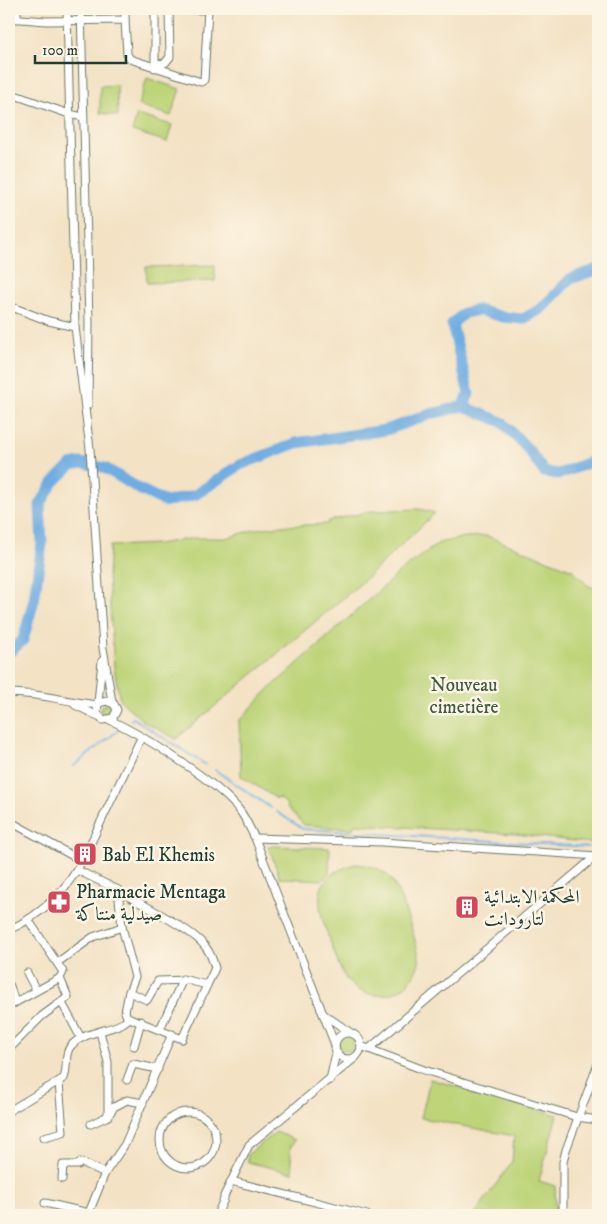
<svg xmlns="http://www.w3.org/2000/svg" width="607" height="1224" font-family="'IM FELL DW Pica',Amiri,serif">
<style>
.green{fill:#bdd479;stroke:#6e8856}
.lines{fill:none;stroke-linecap:round;stroke-linejoin:round}
.stream{stroke:#70ade2;stroke-width:2}
.river{stroke:#70ade2;stroke-width:11}
.minor-casing{stroke:#697766;stroke-width:9}
.minor{stroke:#fff;stroke-width:7}
.labels{text-anchor:middle;stroke-width:5;stroke-linejoin:round;paint-order:stroke}
.park-label{font-size:19px;fill:#3f5b42;stroke:#fcf5e5}
.poi-label{font-size:19px;fill:#1f3d34;stroke:#fcf5e5;text-anchor:start}
</style>
<rect width="100%" height="100%" fill="#fcf5e5"/>
<filter id="ink" filterUnits="userSpaceOnUse"><feTurbulence type="fractalNoise" baseFrequency=".02" numOctaves="2"/><feDisplacementMap in="SourceGraphic" scale="10" xChannelSelector="R" yChannelSelector="G"/><feConvolveMatrix kernelMatrix="1 2 1 2 8 2 1 2 1" color-interpolation-filters="sRGB"/></filter>
<filter id="wash" filterUnits="userSpaceOnUse"><feTurbulence type="fractalNoise" baseFrequency=".0096" numOctaves="4" result="noise"/><feDisplacementMap in="SourceGraphic" scale="20" xChannelSelector="R" yChannelSelector="G"/><feGaussianBlur stdDeviation="1.12" result="paint"/><feColorMatrix in="noise" values="0 0 0 0 0 0 0 0 0 0 0 0 0 0 0 0 0 1.4 0 .05"/><feComposite in="paint" operator="in"/></filter>
<g filter="url(#wash)">
<rect width="100%" height="100%" fill="#f3e2c4"/>
<g class="green">
<polygon points="147,78 180,89 171,116 138,105"/>
<polygon points="117,85 118,116 100,113 100,86"/>
<polygon points="137,115 172,125 167,142 132,131"/>
<polygon points="215,265 215,281 147,283 146,267"/>
<polygon points="419,509 435,513 361,583 176,739 143,721 120,700 114,668 108,574 110,546 157,544 195,538 226,538 256,529 280,526 328,524 328,521 372,511"/>
<polygon points="487,536 573,570 587,585 598,590 598,844 516,834 354,824 353,829 304,825 286,806 287,804 278,797 277,799 241,776 239,721 266,692 402,570 439,543 465,537"/>
<circle cx="106" cy="710" r="5.5"/>
<polygon points="268,846 330,848 329,873 323,880 280,878"/>
<path d="M356 864C369 865 381 868 390 878 398 885 420 950 419 960 419 966 415 973 412 978 398 1000 363 1001 347 980 339 969 335 954 330 941 316 904 309 876 356 864Z"/>
<circle cx="346" cy="1043" r="8"/>
<polygon points="430,1079 557,1115 539,1181 555,1186 556,1215 474,1215 512,1162 514,1136 421,1118"/>
<polygon points="276,1132 295,1140 290,1148 293,1173 248,1162 247,1155"/>
</g>
<g class="lines">
<g class="stream">
<polyline points="131,720 133,718 206,765"/>
<polyline points="74,766 120,729"/>
<polyline points="215,770 271,808"/>
<polyline points="277,812 303,829 588,847"/>
<polyline points="592,848 598,848"/>
</g>
<g class="river">
<polyline points="463,406 469,394 452,324 464,313 478,310 503,317 523,319 541,309 570,279 598,269"/>
<polyline points="9,653 23,640 34,600 42,543 40,505 53,483 71,465 82,463 105,468 141,490 166,502 195,495 240,465 296,443 386,430 431,414 463,406 502,422 528,449 544,472 559,474 598,459"/>
</g>
</g>
</g>
<g filter="url(#ink)">
<g class="lines">
<g class="minor-casing">
<g id="minor">
<polyline points="17,9 17,19"/>
<polyline points="67,9 75,327 90,449 103,648 112,702"/>
<polyline points="81,9 89,323 88,405"/>
<polyline points="125,9 125,20"/>
<polyline points="155,9 155,68"/>
<polyline points="155,9 208,10"/>
<polyline points="9,18 46,21 125,20 127,54 130,59 201,82 204,80 208,9"/>
<polyline points="155,64 165,63 170,57 169,9"/>
<polyline points="9,93 69,114 83,117"/>
<polyline points="9,306 49,321 75,327"/>
<path d="M9 693C39 693 68 702 98 705"/>
<polyline points="100,703 106,701 114,704 117,710 113,718 103,720 97,713 102,661"/>
<polyline points="75,705 98,716"/>
<path d="M110 720C144 736 218 782 240 811 246 819 250 829 255 838L335 1045"/>
<polyline points="9,821 82,861"/>
<polyline points="255,838 382,842 598,856"/>
<polyline points="86,853 141,738"/>
<path d="M77 870 118 890 122 927 135 977 129 992 125 1012 127 1017 182 1039 215 968C213 960 209 950 203 944 190 928 138 903 118 890"/>
<path d="M9 930C43 914 68 890 85 855"/>
<polyline points="58,962 93,937 122,927"/>
<polyline points="27,973 36,990"/>
<polyline points="10,986 15,1003"/>
<polyline points="129,992 147,1000 158,981 187,980 207,985"/>
<polyline points="62,1003 81,1038"/>
<polyline points="9,1006 60,978 63,972 29,921"/>
<polyline points="323,1014 351,1033"/>
<polyline points="160,1029 183,979"/>
<polyline points="100,1032 108,1062 108,1116"/>
<circle cx="348" cy="1046" r="13"/>
<polyline points="134,1046 141,1021"/>
<polyline points="361,1046 424,1070 525,1101 577,1117 598,1120"/>
<polyline points="370,1048 596,856"/>
<polyline points="9,1049 42,1016 68,997 60,978"/>
<polyline points="127,1080 133,1064 158,1069"/>
<polyline points="330,1080 336,1053"/>
<path d="M9 1111 64 1078C68 1069 64 1055 70 1047 85 1029 113 1033 130 1018"/>
<circle cx="188" cy="1140" r="28"/>
<polyline points="91,1124 108,1116 114,1107 127,1100 143,1103"/>
<polyline points="44,1137 63,1132 59,1082"/>
<polyline points="62,1179 63,1165 78,1165 81,1162 105,1173"/>
<polyline points="231,1181 367,1215"/>
<polyline points="224,1196 249,1145 356,1057"/>
<polyline points="45,1203 89,1213"/>
<polyline points="88,1215 105,1173 125,1144 172,1034"/>
<polyline points="217,1215 224,1199"/>
<polyline points="563,1215 563,1162 566,1150 598,1064"/>
</g>
</g>
<use href="#minor" class="minor"/>
</g>
</g>
<defs>
<g id="building-square" transform="scale(1.25)"><rect x="-9" y="-9" width="18" height="18" rx="4" fill="#d1495b" stroke="#fcf5e5"/><path d="M-4-6H4V6H1V3H-1V6H-4ZM-2.5-4.3h1.7v1.8h-1.7ZM.8-4.3h1.7v1.8H.8ZM-2.5-1h1.7V.8h-1.7ZM.8-1h1.7V.8H.8Z" fill="#fff"/></g>
<g id="pharmacy-square" transform="scale(1.25)"><rect x="-9" y="-9" width="18" height="18" rx="4" fill="#d1495b" stroke="#fcf5e5"/><path d="M-2-6h4v4h4v4h-4v4h-4v-4h-4v-4h4Z" fill="#fff"/></g>
</defs>
<g fill-rule="evenodd">
<use href="#building-square" x="85" y="854"/>
<use href="#pharmacy-square" x="59" y="902"/>
<use href="#building-square" x="467" y="907"/>
</g>
<g class="labels">
<g class="park-label">
<text x="464" y="691">Nouveau<tspan x="464" dy="22">cimetière</tspan></text>
</g>
<g class="poi-label">
<text x="102" y="861">Bab El Khemis</text>
<text x="76" y="898">Pharmacie Mentaga<tspan x="76" dy="22">صيدلية منتاكة</tspan></text>
<text x="484" y="903">المحكمة الابتدائية<tspan x="484" dy="22">لتارودانت</tspan></text>
</g>
</g>
<rect width="607" height="1224" fill="none" stroke="#fcf5e5" stroke-width="30"/>
<path d="M35 55v8h91v-8" fill="none" stroke="#1f3d34" stroke-width="2.5"/>
<text x="42" y="55" font-size="15" fill="#1f3d34" stroke="#fcf5e5" stroke-width="4" paint-order="stroke">100 m</text>
</svg>
